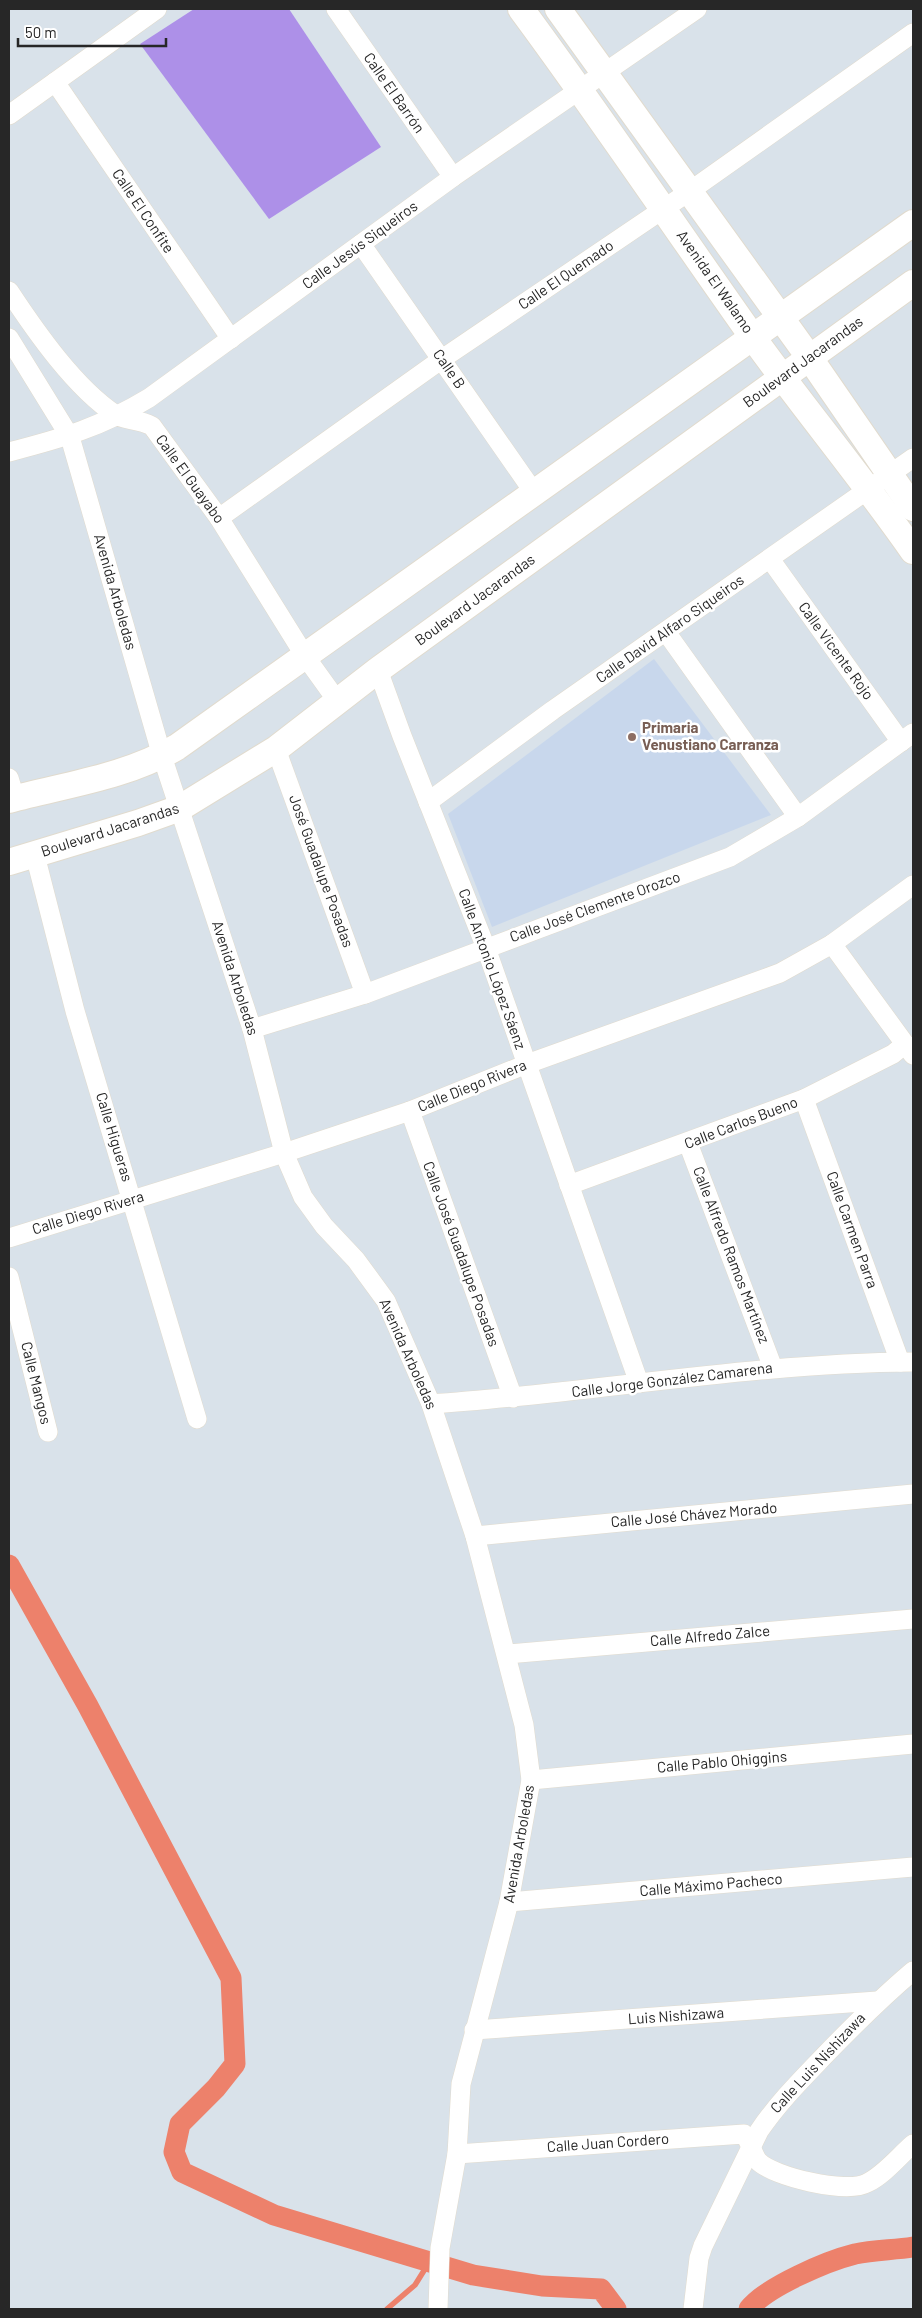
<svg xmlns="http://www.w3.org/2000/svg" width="922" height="2318" font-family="Barlow,sans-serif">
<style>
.education{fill:#c8d7ec}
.pitch{fill:#ad90e8}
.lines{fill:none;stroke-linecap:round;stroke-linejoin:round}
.stream{stroke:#ed816b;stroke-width:5.5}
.canal{stroke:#ed816b;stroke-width:21}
.street-casing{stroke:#e1dbce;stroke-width:20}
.secondary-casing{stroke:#e1dbce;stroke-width:28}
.street{stroke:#fff;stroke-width:19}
.secondary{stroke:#fff;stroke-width:26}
.education-dot{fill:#8d6e63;stroke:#fff;stroke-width:2}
.labels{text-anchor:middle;stroke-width:5;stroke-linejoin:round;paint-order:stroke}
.street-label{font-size:15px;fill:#272727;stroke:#fff}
.education-label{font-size:15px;font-weight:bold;fill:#785e54;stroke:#fff;text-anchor:start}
</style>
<rect width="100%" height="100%" fill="#d9e2ea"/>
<polygon class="education" points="654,659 771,815 492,927 448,814"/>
<polygon class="pitch" points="194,9 289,9 381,147 269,219 140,44"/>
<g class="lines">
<polyline class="stream" points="387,2309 415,2285 430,2261"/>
<g class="canal">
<polyline points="9,1565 88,1706 231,1978 235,2064 216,2088 180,2124 174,2152 182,2172 274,2215 473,2275 542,2286 601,2289 616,2309"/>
<path d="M749 2309C766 2287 827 2261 855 2254 874 2250 894 2250 913 2247"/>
</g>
<g class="street-casing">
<g id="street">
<polyline points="336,9 453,177"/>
<polyline points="55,82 231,339"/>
<polyline points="9,115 157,9"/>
<polyline points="361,244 535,494"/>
<path d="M9 291C36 332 75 388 116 415 123 420 139 419 152 426L219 518 305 656 338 702"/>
<polyline points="9,338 70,437 162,756 252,1029 284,1153 303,1197 324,1226 356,1260 386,1301 431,1404 475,1536 524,1725 531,1780 509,1902 461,2084 457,2154 440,2248 438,2309"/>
<path d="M9 452C63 438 101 427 149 398L453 177 697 9"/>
<polyline points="219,518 442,359 690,191 913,33"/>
<polyline points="770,559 901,742"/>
<polyline points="666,632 798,817"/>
<polyline points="378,670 402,736 486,948 639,1383"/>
<polyline points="276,749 365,994"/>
<polyline points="9,778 15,798"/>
<polyline points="428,802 553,710 913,458"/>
<polyline points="35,855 75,1011 197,1419"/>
<polyline points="832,944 913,1055"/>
<polyline points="252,1029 365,994 730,857 798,817 913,733"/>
<polyline points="804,1099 900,1362"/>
<polyline points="410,1111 513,1398"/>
<polyline points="688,1143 773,1368"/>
<polyline points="569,1185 804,1099 893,1054 905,1044"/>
<polyline points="9,1238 284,1153 410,1111 527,1064 780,973 832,944 913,885"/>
<polyline points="9,1277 48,1432"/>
<path d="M431 1404C592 1393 752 1363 913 1362"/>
<polyline points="475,1536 913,1494"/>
<polyline points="507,1654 913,1619"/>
<polyline points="531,1780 913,1744"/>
<polyline points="509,1902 913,1867"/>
<polyline points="474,2030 877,2001"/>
<path d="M457 2154 744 2134C749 2140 754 2156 758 2161 773 2177 847 2194 867 2183 884 2175 899 2156 913 2144"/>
<path d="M693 2309 699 2258 703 2246 759 2131C778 2103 801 2080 824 2056 853 2026 881 1998 913 1971"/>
</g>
</g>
<g class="secondary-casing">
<g id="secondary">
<path d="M521 9C601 117 676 229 754 339 806 411 862 478 913 551"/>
<polyline points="558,9 809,357 913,508"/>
<path d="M9 800C64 785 127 777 177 747L913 223"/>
<polyline points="9,862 138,823 180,808 276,749 378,670 913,283"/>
</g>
</g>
<use href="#street" class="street"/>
<use href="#secondary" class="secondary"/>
</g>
<circle class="education-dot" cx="632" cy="737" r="5"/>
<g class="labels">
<g class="street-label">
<text transform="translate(394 93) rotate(55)" y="5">Calle El Barrón</text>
<text transform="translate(143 211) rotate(56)" y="5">Calle El Confite</text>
<text transform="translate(360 245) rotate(-36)" y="5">Calle Jesús Siqueiros</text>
<text transform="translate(566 275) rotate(-34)" y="5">Calle El Quemado</text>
<text transform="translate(715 282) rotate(55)" y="5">Avenida El Walamo</text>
<text transform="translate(803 362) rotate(-36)" y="5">Boulevard Jacarandas</text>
<text transform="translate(449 369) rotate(55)" y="5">Calle B</text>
<text transform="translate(190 479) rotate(54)" y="5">Calle El Guayabo</text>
<text transform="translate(115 592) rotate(74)" y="5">Avenida Arboledas</text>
<text transform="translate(475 600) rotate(-36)" y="5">Boulevard Jacarandas</text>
<text transform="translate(670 629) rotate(-35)" y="5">Calle David Alfaro Siqueiros</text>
<text transform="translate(836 651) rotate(54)" y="5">Calle Vicente Rojo</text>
<text transform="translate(110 830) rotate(-18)" y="5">Boulevard Jacarandas</text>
<text transform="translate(321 871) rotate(70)" y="5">José Guadalupe Posadas</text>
<text transform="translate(595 907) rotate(-20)" y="5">Calle José Clemente Orozco</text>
<text transform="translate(492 969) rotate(70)" y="5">Calle Antonio López Sáenz</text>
<text transform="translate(235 978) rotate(72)" y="5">Avenida Arboledas</text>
<text transform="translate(472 1086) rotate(-22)" y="5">Calle Diego Rivera</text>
<text transform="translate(741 1123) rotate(-21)" y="5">Calle Carlos Bueno</text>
<text transform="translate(114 1137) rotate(73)" y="5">Calle Higueras</text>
<text transform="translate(88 1213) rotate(-17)" y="5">Calle Diego Rivera</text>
<text transform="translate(852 1230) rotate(70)" y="5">Calle Carmen Parra</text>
<text transform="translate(461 1254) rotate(70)" y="5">Calle José Guadalupe Posadas</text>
<text transform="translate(731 1255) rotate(69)" y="5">Calle Alfredo Ramos Martínez</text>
<text transform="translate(408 1354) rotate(66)" y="5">Avenida Arboledas</text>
<text transform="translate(672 1380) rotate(-7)" y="5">Calle Jorge González Camarena</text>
<text transform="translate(36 1383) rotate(76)" y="5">Calle Mangos</text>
<text transform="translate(694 1515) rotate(-5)" y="5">Calle José Chávez Morado</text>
<text transform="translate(710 1636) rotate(-5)" y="5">Calle Alfredo Zalce</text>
<text transform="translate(722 1762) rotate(-5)" y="5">Calle Pablo Ohiggins</text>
<text transform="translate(519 1844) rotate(-80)" y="5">Avenida Arboledas</text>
<text transform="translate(711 1885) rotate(-5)" y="5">Calle Máximo Pacheco</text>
<text transform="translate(676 2016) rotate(-4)" y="5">Luis Nishizawa</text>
<text transform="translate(818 2063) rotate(-47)" y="5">Calle Luis Nishizawa</text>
<text transform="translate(608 2143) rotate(-4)" y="5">Calle Juan Cordero</text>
</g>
<g class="education-label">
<text x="642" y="733">Primaria<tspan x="642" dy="17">Venustiano Carranza</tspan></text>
</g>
</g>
<rect width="922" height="2318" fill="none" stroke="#272727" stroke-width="20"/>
<path d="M18 38v8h148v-8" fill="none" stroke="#272727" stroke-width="2.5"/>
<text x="25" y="38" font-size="15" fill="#272727" stroke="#ffffff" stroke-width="4" paint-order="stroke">50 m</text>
</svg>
